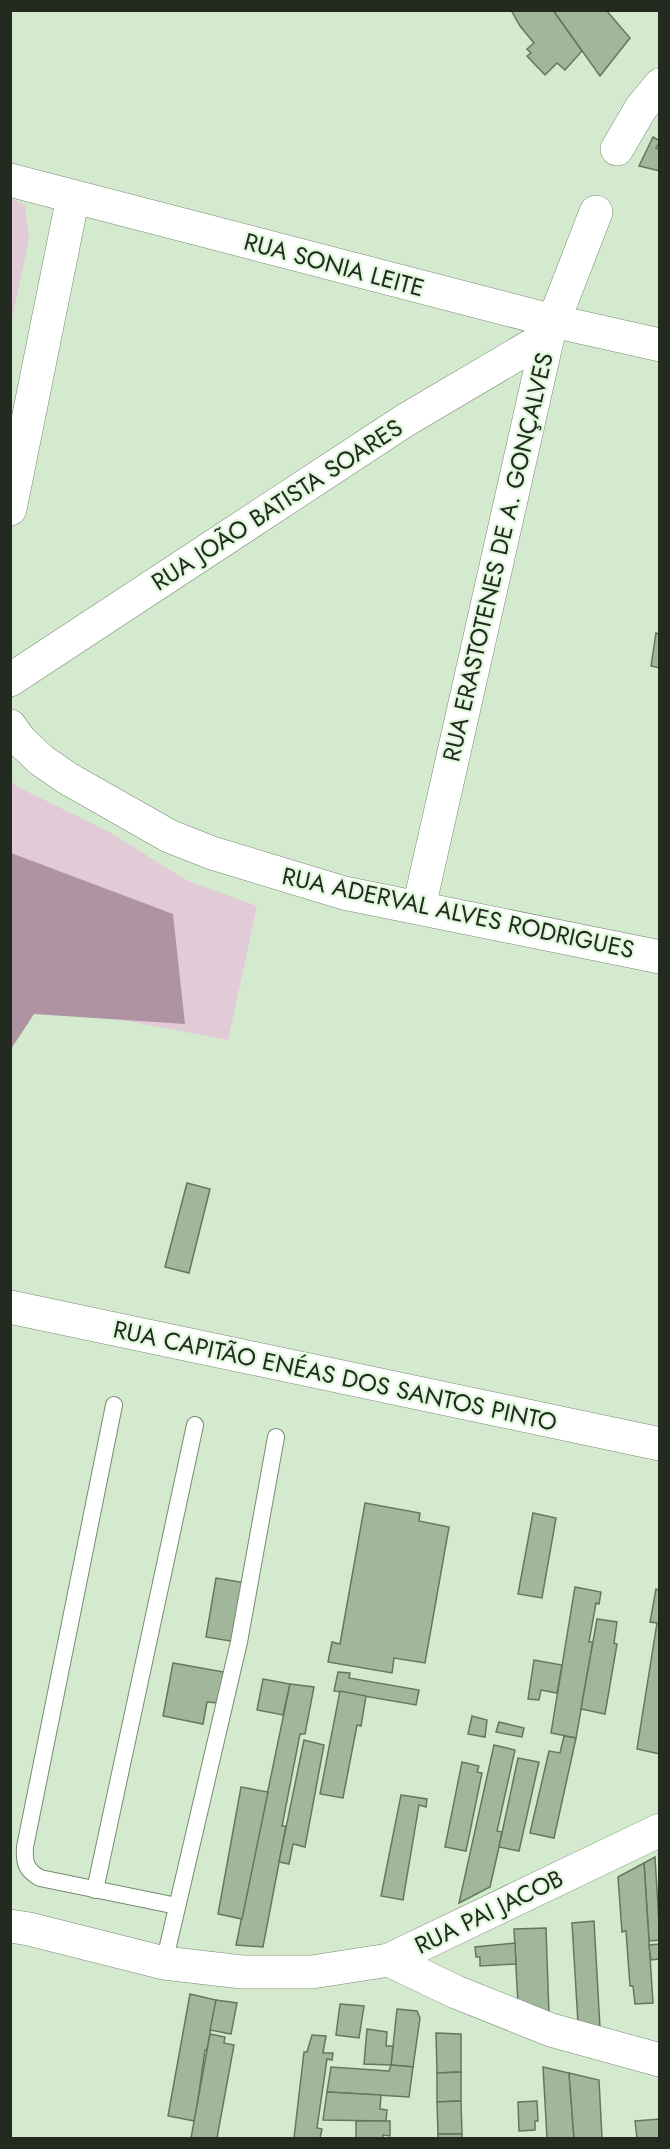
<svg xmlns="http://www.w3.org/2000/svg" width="670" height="2149" font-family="Jost,sans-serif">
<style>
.green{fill:#e1cbd6}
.forest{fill:#b093a2}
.building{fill:#a0b79b;stroke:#63785f;stroke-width:1.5}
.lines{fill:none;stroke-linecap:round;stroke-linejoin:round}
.lane-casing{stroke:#768b71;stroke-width:18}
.street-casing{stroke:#768b71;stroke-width:34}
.lane{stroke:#fff;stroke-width:16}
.street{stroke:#fff;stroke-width:33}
.labels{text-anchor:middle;stroke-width:4.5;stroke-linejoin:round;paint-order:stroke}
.street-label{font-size:24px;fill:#232b21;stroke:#e0f8db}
</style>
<rect width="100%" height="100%" fill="#d3eace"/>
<g class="green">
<polygon points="11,198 25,205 29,239 11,324"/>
<polygon points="10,780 18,787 111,833 186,880 257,906 228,1040 11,999"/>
</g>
<polygon class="forest" points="11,853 173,914 185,1024 34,1014 11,1049"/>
<g class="building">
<polygon points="511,10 553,10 582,51 565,70 557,63 545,75 527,56 531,53 527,49 534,43 520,26"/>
<polygon points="553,10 606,10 630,38 600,76"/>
<polygon points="653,137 660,141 656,148 660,149 660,171 639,166"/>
<polygon points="656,633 660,634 660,668 651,666"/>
<polygon points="187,1183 210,1189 189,1273 165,1267"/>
<polygon points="365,1503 420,1513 419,1521 449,1527 425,1663 394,1658 392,1673 328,1662 332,1642 340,1644"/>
<polygon points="533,1513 556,1518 542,1598 518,1594"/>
<polygon points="216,1578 246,1583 236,1642 206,1637"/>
<polygon points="575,1587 601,1592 599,1604 596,1603 589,1642 593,1642 576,1738 551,1733"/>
<polygon points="656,1589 660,1590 660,1754 637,1749 657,1623 650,1622"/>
<polygon points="597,1619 617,1622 614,1643 617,1644 605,1714 581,1709"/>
<polygon points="534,1660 562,1665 557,1693 541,1690 539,1700 528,1699"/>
<polygon points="173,1663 224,1672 218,1703 207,1702 203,1724 163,1716"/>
<polygon points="338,1672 350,1673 349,1678 419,1690 416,1705 334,1691"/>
<polygon points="263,1679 290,1684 283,1715 257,1710"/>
<polygon points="290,1684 314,1687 305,1734 300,1734 282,1826 286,1826 263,1947 236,1945"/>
<polygon points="340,1691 366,1696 361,1726 357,1725 343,1798 320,1794"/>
<polygon points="472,1716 487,1720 485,1737 468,1734"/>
<polygon points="499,1722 524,1728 522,1737 496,1732"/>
<polygon points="564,1736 576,1738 554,1838 530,1833 549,1751 560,1753"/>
<polygon points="304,1740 324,1745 305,1847 293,1844 289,1864 279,1862"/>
<polygon points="494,1745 515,1750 497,1831 502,1832 499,1847 490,1887 459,1903"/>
<polygon points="518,1758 539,1762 519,1851 499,1847"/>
<polygon points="462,1762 479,1766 477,1772 482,1773 466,1851 445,1847"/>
<polygon points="241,1787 268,1792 242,1919 218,1914"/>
<polygon points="401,1795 427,1799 426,1807 419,1805 403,1900 381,1896"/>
<polygon points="655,1857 660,1940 649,1941 644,1863"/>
<polygon points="644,1863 653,2003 635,2004 633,1986 630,1986 626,1931 622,1932 618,1877"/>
<polygon points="594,1921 600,2028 578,2023 572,1923"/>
<polygon points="546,1928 549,2015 518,2005 514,1929"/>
<polygon points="515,1943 516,1964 480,1966 480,1957 476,1957 475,1947"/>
<polygon points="660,1944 660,1959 651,1960 649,1945"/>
<polygon points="190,1994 216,2000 207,2050 205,2050 195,2121 168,2116"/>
<polygon points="216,2000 237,2003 231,2034 210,2030"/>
<polygon points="340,2004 364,2006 359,2038 336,2035"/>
<polygon points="397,2009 417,2011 420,2018 413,2067 391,2065"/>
<polygon points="367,2029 387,2032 386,2046 393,2046 391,2065 364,2064"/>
<polygon points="436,2033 461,2034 461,2072 437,2073"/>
<polygon points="210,2034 225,2037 224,2043 234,2045 217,2138 191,2138"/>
<polygon points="312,2035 326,2036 323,2053 333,2053 332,2060 327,2059 317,2128 322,2129 320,2138 294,2138 304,2052 307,2052"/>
<polygon points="391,2065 413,2067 409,2097 327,2092 331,2067 389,2071"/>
<polygon points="543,2067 569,2073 574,2138 547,2138"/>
<polygon points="461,2072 461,2101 437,2102 437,2073"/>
<polygon points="569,2073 599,2080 602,2138 574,2138"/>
<polygon points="327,2092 381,2095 380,2109 387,2110 386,2121 323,2120"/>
<polygon points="461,2101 462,2134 438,2134 437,2102"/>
<polygon points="537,2101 538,2121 535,2121 535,2130 519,2131 518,2102"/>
<polygon points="660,2119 660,2138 637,2138 635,2121"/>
<polygon points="356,2121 390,2121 390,2136 383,2135 383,2138 356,2138"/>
<rect x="438" y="2134" width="24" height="4"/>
</g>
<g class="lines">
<g class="lane-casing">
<g id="lane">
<path d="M114 1405 25 1847C24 1863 26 1870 40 1878L177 1906"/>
<polyline points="95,1890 195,1425"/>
<polyline points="164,1963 239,1642 276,1437"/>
</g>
</g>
<g class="street-casing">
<g id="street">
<polyline points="617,149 641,108 660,85"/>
<polyline points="10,180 553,321 660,345"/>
<polyline points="10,509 73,197"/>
<polyline points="10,680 404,421 548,336"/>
<polyline points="10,726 20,740 41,760 67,778 169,836 212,853 344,893 660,957"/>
<polyline points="419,907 548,336 596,212"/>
<polyline points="10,1307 660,1444"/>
<polyline points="10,1926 29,1929 164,1963 242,1972 312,1972 389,1960 660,1830"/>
<polyline points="389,1960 456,1992 551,2030 660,2060"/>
</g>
</g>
<use href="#lane" class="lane"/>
<use href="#street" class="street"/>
</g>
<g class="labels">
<g class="street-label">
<text transform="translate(334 265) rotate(15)" y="8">RUA SONIA LEITE</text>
<text transform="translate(277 505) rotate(-33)" y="8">RUA JOÃO BATISTA SOARES</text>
<text transform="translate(498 557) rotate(-77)" y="8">RUA ERASTOTENES DE A. GONÇALVES</text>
<text transform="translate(458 913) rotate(12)" y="8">RUA ADERVAL ALVES RODRIGUES</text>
<text transform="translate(335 1376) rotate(12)" y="8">RUA CAPITÃO ENÉAS DOS SANTOS PINTO</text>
<text transform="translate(489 1912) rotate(-26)" y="8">RUA PAI JACOB</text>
</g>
</g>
<rect width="670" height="2149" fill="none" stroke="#232b21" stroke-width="24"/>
</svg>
